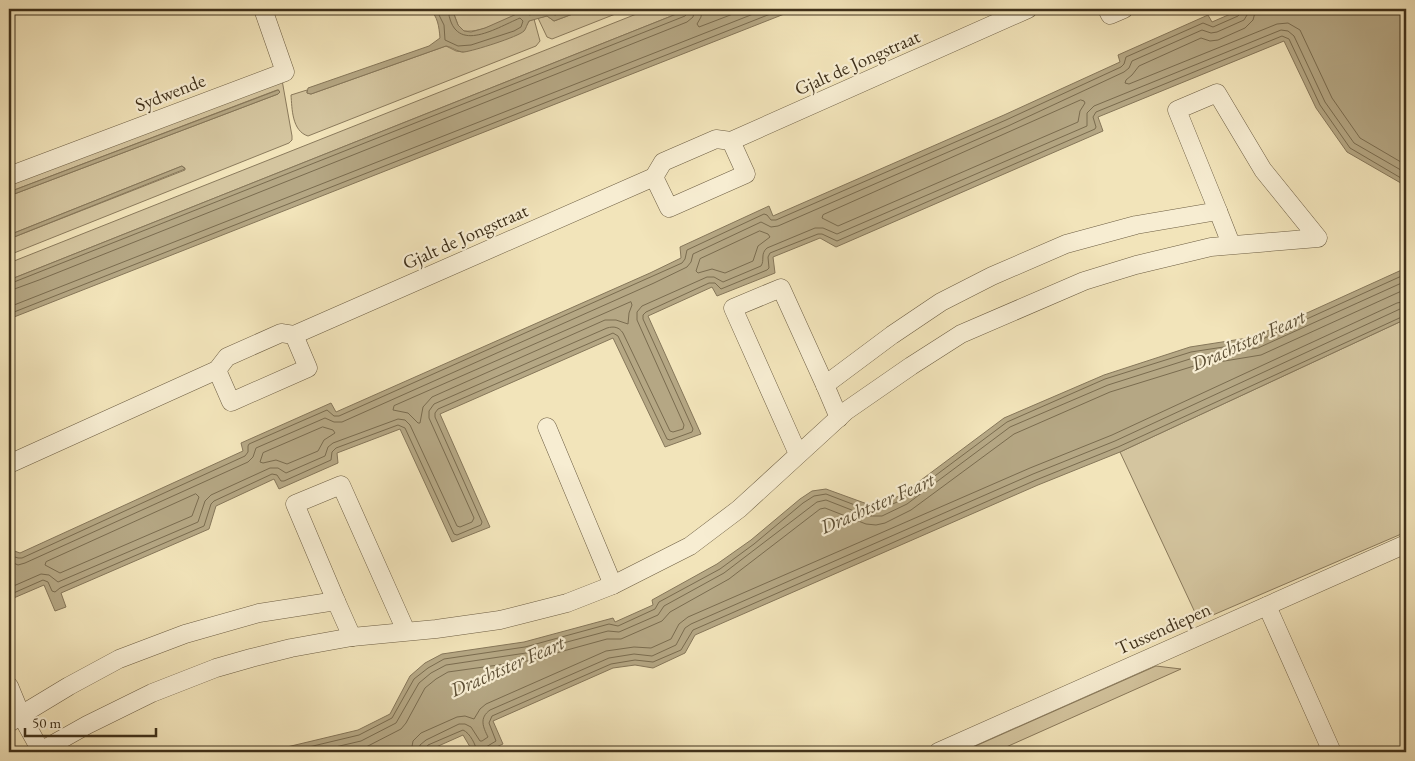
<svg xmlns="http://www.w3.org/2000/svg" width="1415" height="761" font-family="'EB Garamond',serif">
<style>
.green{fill:#d4c59f;stroke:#8a7a5c}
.water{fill:#b5a784;stroke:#86775a}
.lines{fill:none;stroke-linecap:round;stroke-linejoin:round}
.shore{stroke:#7a6c4f;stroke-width:1}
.minor-casing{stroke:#6c5d42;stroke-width:19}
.minor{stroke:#f7edd2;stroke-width:18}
.labels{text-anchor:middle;stroke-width:4.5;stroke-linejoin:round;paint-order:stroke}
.street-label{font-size:19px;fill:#3f301a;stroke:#f7edd2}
.water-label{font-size:20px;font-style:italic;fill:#5c4e34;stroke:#f7edd2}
</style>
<rect width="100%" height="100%" fill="#f2e4ba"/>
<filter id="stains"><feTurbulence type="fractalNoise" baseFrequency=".004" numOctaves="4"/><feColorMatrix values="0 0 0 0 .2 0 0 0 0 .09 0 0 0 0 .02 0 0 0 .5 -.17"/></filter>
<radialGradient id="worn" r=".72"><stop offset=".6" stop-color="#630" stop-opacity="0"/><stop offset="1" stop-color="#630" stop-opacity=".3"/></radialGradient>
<g class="green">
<path d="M452 9H528C509 17 485 33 464 31L458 25Z"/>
<polygon points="586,9 628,9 552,39 547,37 538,18 547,16 554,21"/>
<polygon points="649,9 689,9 9,280 9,263"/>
<path d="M534 19 540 41 536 46 308 136C292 131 292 109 291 95L307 90V93L311 94 446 46 456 51 463 52 527 25 529 21Z"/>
<polygon points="282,80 292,136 292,140 289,143 9,255 9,239 185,170 185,168 182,166 9,235 9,196 278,94 279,90 277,90 9,192 9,184"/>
<polygon points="1406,319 1406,532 1199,621 1120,452"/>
<polygon points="1156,666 1181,669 995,752 962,752"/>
</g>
<g class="water">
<path d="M429 9H452L458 25 464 31 471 32 485 28 528 9H586L554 21 547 16 529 21C527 24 526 29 524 31 518 37 473 51 464 52 457 52 452 47 446 46L311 94 307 93 308 88 429 46 440 38C439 27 438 16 429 9Z"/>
<polygon points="689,9 797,9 9,319 9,280"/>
<polygon points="1242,9 1406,9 1406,186 1347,152 1316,108 1284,41 1098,117 1103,131 836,247 820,238 773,257 775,273 717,296 712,287 648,316 701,434 665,447 613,338 440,414 490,527 452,542 400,429 337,453 338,463 279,489 274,479 216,506 209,529 61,593 66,607 55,611 44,585 9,600 9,549 20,553 243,451 241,443 331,403 336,412 650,273 681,258 680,247 769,206 773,216 1004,115 1120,62 1118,55 1208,15 1212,22"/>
<polygon points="278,90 280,92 278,94 9,196 9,192"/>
<polygon points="182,166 185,169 9,239 9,235"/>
<polygon points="1406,268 1406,319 1120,452 1038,485 695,635 685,653 653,668 635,665 613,668 493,721 503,744 485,752 473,752 463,735 425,752 266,752 358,730 390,714 410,676 425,663 442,654 524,642 613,618 615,622 653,605 652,600 717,564 751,540 800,499 812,491 826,489 870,505 877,506 901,495 1004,418 1104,375 1190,347 1254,337"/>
</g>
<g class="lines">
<g class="shore">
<path d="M436 9 444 25 445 40 458 46 471 45 514 31 521 27 523 21 520 18C494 29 453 56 448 9"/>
<polyline points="528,9 528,13 529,15 547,11 555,15 573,9"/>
<polyline points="702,9 701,17 697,24 699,27 746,9"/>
<polyline points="1256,9 1253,20 1245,28 1218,40 1210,41 1201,38 1139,66 1132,75 1126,80 1125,83 1129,84 1277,24 1288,23 1300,30 1332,98 1360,138 1406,165"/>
<polygon points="1081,100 1084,101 1085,103 1080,111 1078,122 838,226 822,218 823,215"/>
<polygon points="760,231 768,234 770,237 758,246 753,261 725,273 712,269 698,273 696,271 700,259"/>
<polyline points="9,284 685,16 688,13 688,9"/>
<polyline points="9,291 39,280 687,22 693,17 695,9"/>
<polygon points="631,302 632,305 629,313 628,324 616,320 605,320 432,397 423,407 420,423 418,423 408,413 393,410 394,406"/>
<polyline points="9,307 766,9"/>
<polyline points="9,314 783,9"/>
<polygon points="323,427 333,430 335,433 324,440 318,451 287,464 276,460 263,463 260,462 263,453"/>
<polygon points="196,494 199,497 192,516 60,573 45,565 46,562"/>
<polyline points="9,555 18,558 22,558 245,456 248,452 248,446 249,444 327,410 334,416 339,416 682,263 685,259 687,250 764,214 767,215 771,220 776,220 1006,120 1121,67 1124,64 1126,57 1203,23 1213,27 1238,16 1241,13 1242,9"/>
<polyline points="9,561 18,565 25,563 248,462 253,457 256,448 325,418 334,422 342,422 654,283 687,267 691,262 693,254 761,222 771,227 778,226 1008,126 1124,72 1129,68 1132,61 1202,30 1211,33 1217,32 1244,20 1247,15 1248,9"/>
<path d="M9 588 41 574 49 575 58 582 198 522 205 501 211 495 270 468H278L286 473 325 456 328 447 333 443 398 419 405 420 410 425 457 526 460 527 472 522 474 518 429 418V411L434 404 607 328C614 326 619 327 623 333L670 431 673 432 683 429 684 425 637 320V312L642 306 707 277H714L723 282 761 266C765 260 760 254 767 248L815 228H823L837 234 1087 126V113L1094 106 1281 30 1288 31 1294 36 1325 102 1354 143 1406 173"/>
<polyline points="9,595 43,580 48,582 52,591 55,592 60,588 204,526 211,504 214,501 272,474 277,475 281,481 284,481 331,460 332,452 336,448 398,425 405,428 454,534 457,535 481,525 482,522 435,417 435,413 438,409 613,333 618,336 667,439 670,440 692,432 693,429 643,319 643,315 646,312 709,283 715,283 721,289 767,270 769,268 768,257 770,253 818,234 822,234 837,241 1095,129 1096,127 1093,117 1096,112 1282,36 1289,39 1320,105 1350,148 1406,181"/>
<polyline points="288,752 359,735 392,718 414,679 428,668 444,659 525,647 609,624 618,626 655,609 659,602 720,569 754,544 803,503 814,496 826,494 868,510 879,510 904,499 1007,422 1105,379 1191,352 1256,342 1406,274"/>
<polyline points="314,752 361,741 396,723 419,683 431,673 446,665 526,653 608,631 619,632 658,615 664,606 724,573 817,502 826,500 867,516 882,516 907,504 1010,427 1108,385 1193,358 1258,348 1406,281"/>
<polyline points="346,752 366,747 401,729 406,723 425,688 436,679 448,672 527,661 607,639 621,639 662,621 670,612 729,579 820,509 825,508 866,524 876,525 885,523 911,510 1014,434 1110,392 1194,366 1261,355 1406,289"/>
<polyline points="411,752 413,741 421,733 457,717 465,716 474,719 480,709 486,704 606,651 634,647 651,648 671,639 679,624 688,617 1030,468 1112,435 1397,303 1406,301"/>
<path d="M418 752 420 745 426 740 459 724H465L471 727 480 741H482L488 737C483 727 479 718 490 710L609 658 634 654 652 656 676 645 685 628 691 624 1033 474 1115 441 1400 309 1406 308"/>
<path d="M425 752V749L428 745 463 730C470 733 476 745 477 752"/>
<polyline points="484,752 486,747 496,741 489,723 492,716 611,664 635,660 653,662 681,650 693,630 1036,480 1118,447 1406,315"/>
</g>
<g class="minor-casing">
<g id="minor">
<polyline points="1107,9 1110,15 1124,9"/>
<polyline points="9,176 285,72 263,9"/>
<polyline points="654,177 669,208 746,174 731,141"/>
<polyline points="1218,211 1231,244"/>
<polyline points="217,370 231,402 308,368 294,335"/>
<polyline points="825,385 839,418"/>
<polyline points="547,427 613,585"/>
<polyline points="9,464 217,370 227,357 281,333 294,335 654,177 663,162 716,139 731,141 1028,9"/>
<polyline points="336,601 295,504 341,485 406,631"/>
<polyline points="1267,606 1332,752"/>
<polyline points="9,686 21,715 9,723"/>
<polyline points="41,751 21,715 69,686 119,659 185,634 259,613 336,601 352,637"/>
<polyline points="39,752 87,725 152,693 216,668 251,658 291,648 352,637 436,629 500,620 567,603 613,585 690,546 739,509 846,411 911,366 961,334 1084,281 1136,265 1211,247 1318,238 1263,170 1217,93 1177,110 1218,211 1136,225 1066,244 992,276 941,302 892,335 825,385 781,288 733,308 798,454"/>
<polyline points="938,752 1406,544"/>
</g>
</g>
<use href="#minor" class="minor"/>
</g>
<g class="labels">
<g class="street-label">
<text transform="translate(857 62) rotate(-24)" y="7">Gjalt de Jongstraat</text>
<text transform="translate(170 92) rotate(-21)" y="7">Sydwende</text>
<text transform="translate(465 236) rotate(-24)" y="7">Gjalt de Jongstraat</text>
<text transform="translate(1163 628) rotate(-24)" y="7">Tussendiepen</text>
</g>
<g class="water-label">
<text transform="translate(1248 340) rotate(-24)" y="7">Drachtster Feart</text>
<text transform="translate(877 503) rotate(-24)" y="7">Drachtster Feart</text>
<text transform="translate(507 666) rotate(-24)" y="7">Drachtster Feart</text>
</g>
</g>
<rect width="1415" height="761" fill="none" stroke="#f2e4ba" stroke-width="30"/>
<rect x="10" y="10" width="1395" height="741" fill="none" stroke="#3f301a" stroke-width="2.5"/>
<rect x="15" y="15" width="1385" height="731" fill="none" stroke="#3f301a"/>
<path d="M25 728v8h131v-8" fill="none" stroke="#3f301a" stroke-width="2.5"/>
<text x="32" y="728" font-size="15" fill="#3f301a" stroke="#f7edd2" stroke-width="4" paint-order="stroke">50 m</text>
<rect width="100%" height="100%" filter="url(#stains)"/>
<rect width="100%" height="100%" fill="url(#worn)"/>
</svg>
